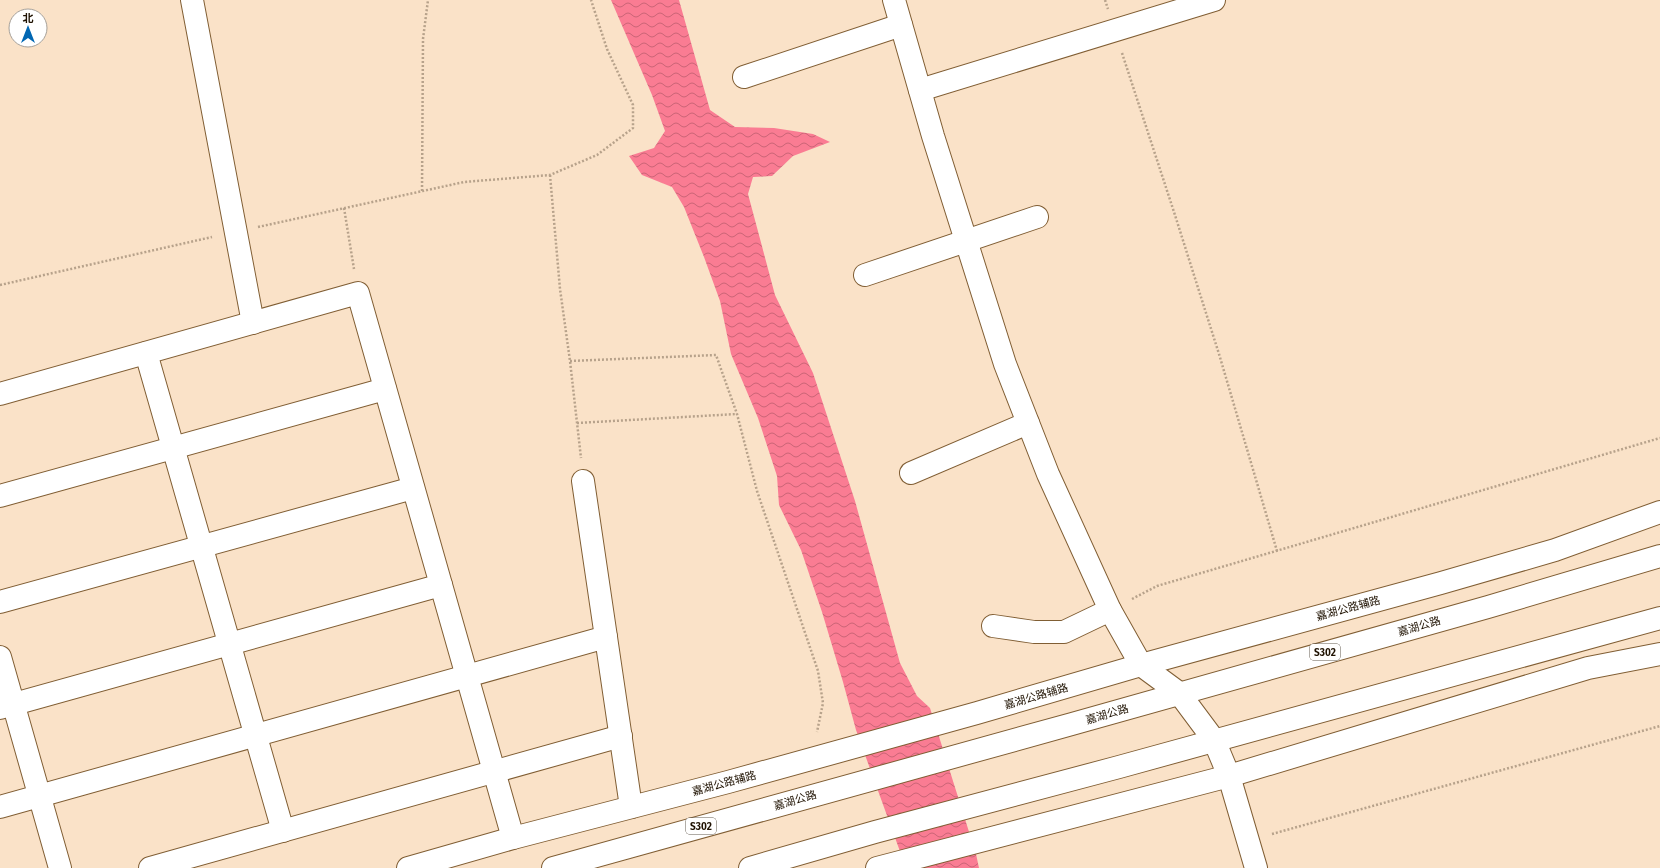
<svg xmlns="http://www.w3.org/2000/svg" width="1660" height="868" font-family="'Fira Sans','Noto Sans SC',sans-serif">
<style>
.water{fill:url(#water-waves)}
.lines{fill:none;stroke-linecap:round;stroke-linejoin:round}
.minor-casing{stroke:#805e34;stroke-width:24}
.major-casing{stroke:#805e34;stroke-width:24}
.path{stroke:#b7a28b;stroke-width:2.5;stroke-dasharray:2 2;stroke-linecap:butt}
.minor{stroke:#fff;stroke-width:22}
.major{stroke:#fff;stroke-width:22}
.labels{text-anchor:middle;stroke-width:3.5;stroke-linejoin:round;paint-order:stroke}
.shield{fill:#fff;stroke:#635a4f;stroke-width:1}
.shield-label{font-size:10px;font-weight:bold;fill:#201303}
.street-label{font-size:11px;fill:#201303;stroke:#fff}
</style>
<defs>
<pattern id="water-waves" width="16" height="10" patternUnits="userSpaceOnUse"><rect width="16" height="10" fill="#fa7c93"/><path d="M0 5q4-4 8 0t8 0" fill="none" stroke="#ca6476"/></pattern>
</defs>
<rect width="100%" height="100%" fill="#fae2c8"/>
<polygon class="water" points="611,0 679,0 710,110 735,127 774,128 813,134 830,142 793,156 772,176 753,177 748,194 775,295 813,373 855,501 900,663 917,696 930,708 976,854 979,868 906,868 856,730 843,682 822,612 801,550 779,505 777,476 758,418 731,354 720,301 704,257 684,207 672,187 642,175 629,156 654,148 665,131 652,95"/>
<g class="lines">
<g class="minor-casing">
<g id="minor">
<polyline points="192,0 253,323"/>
<polyline points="894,0 933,136 1005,364 1048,474 1110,610 1141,665 1179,693 1214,740 1229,776 1256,868"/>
<polyline points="744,77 901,25"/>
<polyline points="920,90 1214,0"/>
<polyline points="865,275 1037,217"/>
<polyline points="146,353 283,831"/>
<polyline points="0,394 358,293 513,838"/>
<polyline points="911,473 1028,423"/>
<polyline points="583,481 631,807"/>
<polyline points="0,496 385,389"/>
<polyline points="0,602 413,488"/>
<polyline points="993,626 1034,632 1064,632 1110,610"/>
<polyline points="0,657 60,868"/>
<polyline points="0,708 441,585"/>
<polyline points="0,807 606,637"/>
<polyline points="150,868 621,736"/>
<polyline points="408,868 513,838 728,782 977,713 1141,665 1441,583 1555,550 1660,512"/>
<polyline points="877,868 1229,776 1588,668 1660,654"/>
</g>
</g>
<g class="major-casing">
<g id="major">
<polyline points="553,868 1072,724 1488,607 1660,556"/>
<polyline points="750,868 875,832 1119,767 1660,618"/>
</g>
</g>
<g class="path">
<polyline points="1105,0 1108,9"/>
<polyline points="1122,53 1174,212 1219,354 1277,551"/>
<polyline points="550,175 560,289 570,361 581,458"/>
<polyline points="422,191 423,39 428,0"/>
<polyline points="344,208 354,269"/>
<polyline points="258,227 464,182 550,175 597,155 633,128 633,105 607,49 591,0"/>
<polyline points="0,285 212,237"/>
<polyline points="570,361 716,355 737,414 757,491 818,671 823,703 817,732"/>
<polyline points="577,423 737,414"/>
<polyline points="1132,599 1157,586 1660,438"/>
<polyline points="1272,834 1660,726"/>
</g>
<use href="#minor" class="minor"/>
<use href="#major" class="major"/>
</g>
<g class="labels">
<g class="shield">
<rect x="1310" y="644" width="30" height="16" rx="3"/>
<rect x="686" y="818" width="30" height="16" rx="3"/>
</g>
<g class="shield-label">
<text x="1325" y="656">S302</text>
<text x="701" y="830">S302</text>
</g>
<g class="street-label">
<text transform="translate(1348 608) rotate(-15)" y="4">嘉湖公路辅路</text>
<text transform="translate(1419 626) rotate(-16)" y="4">嘉湖公路</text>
<text transform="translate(1036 696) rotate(-16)" y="4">嘉湖公路辅路</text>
<text transform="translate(1107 714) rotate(-16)" y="4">嘉湖公路</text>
<text transform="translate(724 783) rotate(-15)" y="4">嘉湖公路辅路</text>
<text transform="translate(795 800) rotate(-16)" y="4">嘉湖公路</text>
</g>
</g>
<g transform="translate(28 28)"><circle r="19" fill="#ffffff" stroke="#a6a19a"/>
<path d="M0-3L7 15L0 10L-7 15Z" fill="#0167b3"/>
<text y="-6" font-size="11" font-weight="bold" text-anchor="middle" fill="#201303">北</text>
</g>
</svg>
